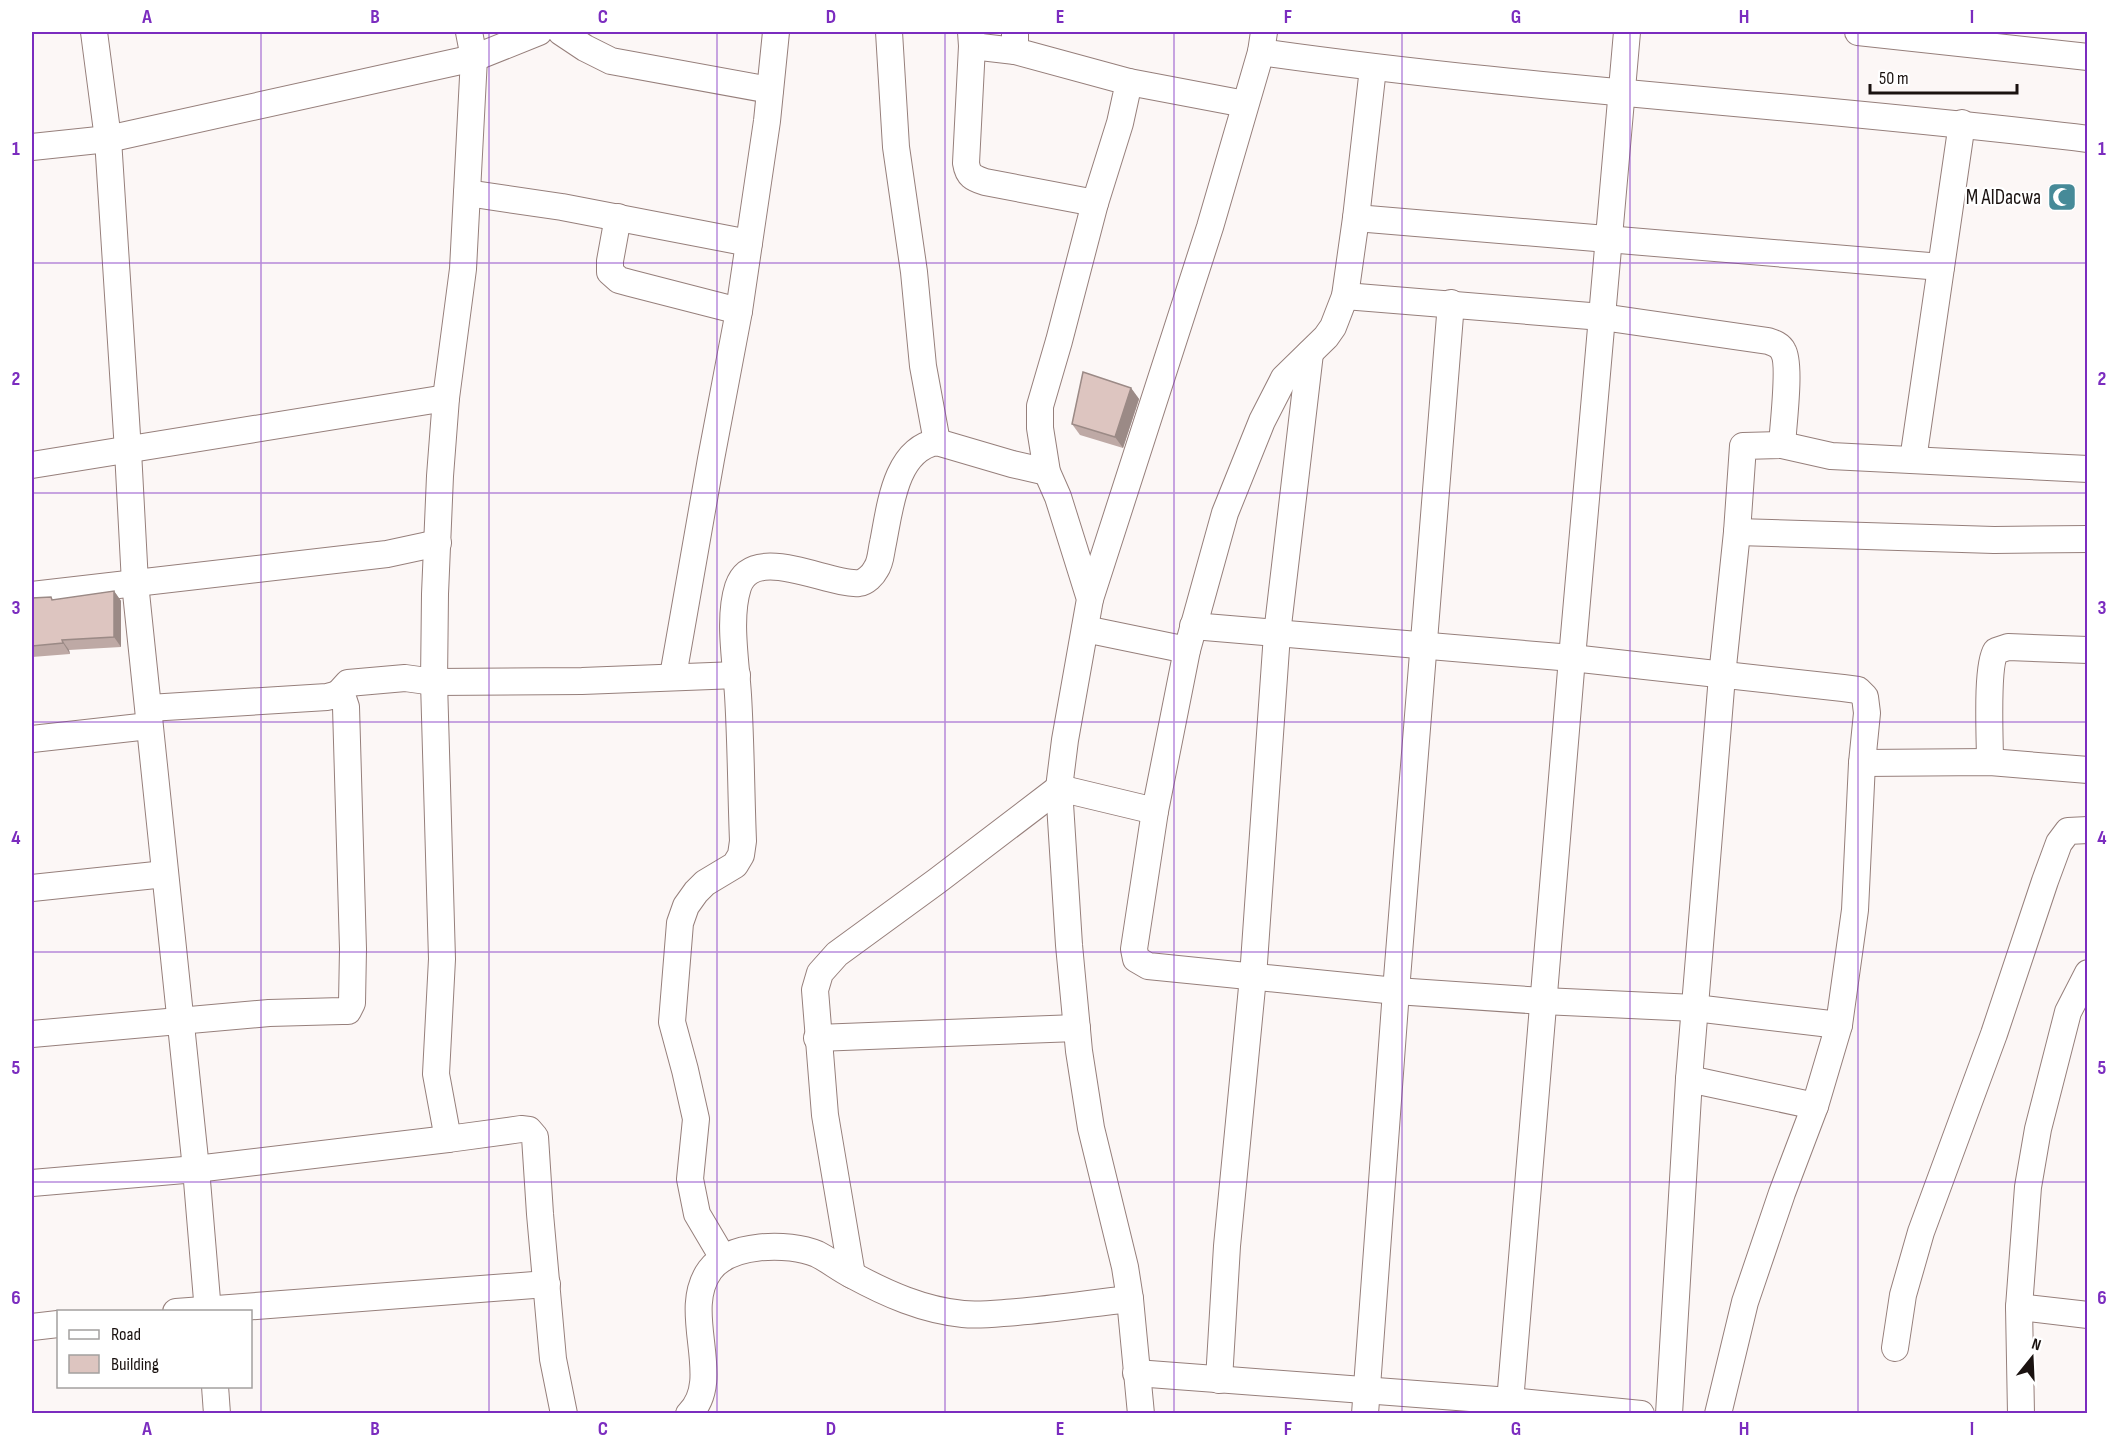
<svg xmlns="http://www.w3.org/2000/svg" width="2119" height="1445" font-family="'Sofia Sans Condensed',sans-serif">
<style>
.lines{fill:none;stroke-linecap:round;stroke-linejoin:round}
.minor-casing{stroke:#967f7b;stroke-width:28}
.minor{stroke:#fff;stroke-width:26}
.wall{fill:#bea9a5}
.shaded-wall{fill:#9b8a86}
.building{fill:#ddc5c0;stroke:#9b8a86;stroke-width:1.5}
.grid{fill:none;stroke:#7b2cbf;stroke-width:1.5;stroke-opacity:0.55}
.labels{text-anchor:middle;stroke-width:4.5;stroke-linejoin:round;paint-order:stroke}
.poi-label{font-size:21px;fill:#1a1210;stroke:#fff;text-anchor:end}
.neatline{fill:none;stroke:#7b2cbf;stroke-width:2}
.grid-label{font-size:20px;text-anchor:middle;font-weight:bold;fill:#7b2cbf}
</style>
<rect width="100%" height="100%" fill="#fcf7f6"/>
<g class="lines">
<g class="minor-casing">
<g id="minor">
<polyline points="94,32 108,139 128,451 135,583 196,1169 208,1312"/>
<polyline points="469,32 474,58 463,269 446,398 440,476 435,594 434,682 442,959 436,1074 448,1139 521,1129 529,1130 535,1137 540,1214 553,1359 564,1414"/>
<polyline points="561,32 585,48 611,61 770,90"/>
<polyline points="889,32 896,147 914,272 923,366 937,442"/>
<polyline points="971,32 972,46 1015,51"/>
<polyline points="1015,32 1015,51 1129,82 1120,123 1095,203 1059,341 1040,406 1040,428 1047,472 1058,497 1090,599 1065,740 1059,788 1069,945 1079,1051 1091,1128 1125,1267 1130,1299 1141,1414"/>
<polyline points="1858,32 2088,57"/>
<path d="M972 46 966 163C968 176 973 178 985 182L1095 203"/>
<path d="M1261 52C1535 91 1812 105 2088 139"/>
<polyline points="1373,68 1356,218 1345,296 1333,327 1326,337 1284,378 1262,421 1225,513 1187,650 1155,811 1134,949 1136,959 1148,966 1396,991 1543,1001 1695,1008 1839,1025"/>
<polyline points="1129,82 1245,104"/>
<polyline points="32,147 108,139 474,58 539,32"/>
<polyline points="467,193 562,207 749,243 767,121 776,32"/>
<polyline points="618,217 610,261 610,272 619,280 630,283 739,311"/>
<polyline points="1356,218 1941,267"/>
<path d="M1345 296 1602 317 1768 341C1774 343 1780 345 1783 351 1791 364 1783 427 1782 445"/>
<polyline points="1913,460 1962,123"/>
<polyline points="32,465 446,398"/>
<polyline points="1737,532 1994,540 2088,539"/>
<polyline points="32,595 387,554 438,543"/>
<polyline points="1090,599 1210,227 1261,52 1264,32"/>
<polyline points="1193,626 1572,658 1843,688 1858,690 1865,697 1867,713 1862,763 1855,910 1839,1025 1815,1106 1782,1193 1745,1302 1718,1414"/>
<polyline points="1085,629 1187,650"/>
<polyline points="673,676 711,459 739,311 749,243"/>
<polyline points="338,694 348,683 405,678 434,682 582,681 737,675"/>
<polyline points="32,739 149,726"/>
<path d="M1990 762C1990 740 1986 666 1996 651L2008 647 2088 650"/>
<polyline points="1862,763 1990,762 2088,770"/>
<polyline points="32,888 165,874"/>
<polyline points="32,1034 269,1013 342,1011 348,1011 352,1003 353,949 346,707 343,698 338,694 327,697 149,708"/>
<polyline points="817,1038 1077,1028"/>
<polyline points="1689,1079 1815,1106"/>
<polyline points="32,1183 196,1169 448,1139"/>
<path d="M723 1258 697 1214 690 1179 696 1119 685 1070 672 1022 680 923 686 906 696 892 705 883 735 865 741 855 743 841C741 792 741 744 738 695 736 662 728 618 738 587 753 542 829 586 859 583 866 582 873 575 876 569 881 562 881 551 883 543 890 508 895 449 937 442L1012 464 1047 472"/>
<polyline points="852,1275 825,1115 815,990 820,973 837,954 937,881 1059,788 1155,811"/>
<polyline points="2019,1307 2088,1315"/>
<polyline points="176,1312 547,1284"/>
<polyline points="32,1327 58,1324"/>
<polyline points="1895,1348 1903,1295 1921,1232 1994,1034 2045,881 2059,843 2068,831 2088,830"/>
<polyline points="1136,1373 1510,1401 1641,1414"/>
<polyline points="1219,1380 1227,1246 1253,977 1277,634 1310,353"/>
<polyline points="215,1386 217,1414"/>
<path d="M689 1414C725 1379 679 1312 710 1270 730 1243 788 1242 817 1254 829 1260 840 1269 852 1275 887 1294 923 1310 963 1314 980 1316 1000 1313 1017 1312 1055 1309 1093 1303 1130 1299"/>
<polyline points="1365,1414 1396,991 1451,303"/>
<polyline points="1509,1414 1572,658 1627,32"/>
<polyline points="1669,1414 1689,1079 1722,676 1737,532 1743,446 1782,445 1831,456 2088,469"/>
<polyline points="2021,1414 2019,1307 2028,1187 2038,1129 2068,1012 2088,973"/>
</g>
</g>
<use href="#minor" class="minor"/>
</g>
<g class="wall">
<polygon points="1131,388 1139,399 1123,448 1080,435 1072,424"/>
<polygon points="114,591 121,601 121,647 69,650 70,654 32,657 32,598 54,600"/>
</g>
<g class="shaded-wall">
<polygon points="1131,388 1139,399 1123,448 1115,437"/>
<polygon points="114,591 121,601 121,647 114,637"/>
<polygon points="62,640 69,650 70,654 63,643"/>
</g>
<g class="building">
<polygon points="1083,372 1131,388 1115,437 1072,424"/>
<polygon points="114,591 114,637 62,640 63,643 32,646 32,598 51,597 52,600"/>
</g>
<path class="grid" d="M261 32V1414M489 32V1414M717 32V1414M945 32V1414M1174 32V1414M1402 32V1414M1630 32V1414M1858 32V1414M32 263H2088M32 493H2088M32 722H2088M32 952H2088M32 1182H2088"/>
<defs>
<g id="mosque-square" transform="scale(1.5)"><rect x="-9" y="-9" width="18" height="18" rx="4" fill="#468a98" stroke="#fff"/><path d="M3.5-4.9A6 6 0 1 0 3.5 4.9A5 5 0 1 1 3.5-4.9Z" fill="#fff"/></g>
</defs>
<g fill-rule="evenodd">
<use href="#mosque-square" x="2062" y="197"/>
</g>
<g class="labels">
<g class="poi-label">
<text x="2041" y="204">M AlDacwa</text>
</g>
</g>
<rect width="2119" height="1445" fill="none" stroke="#ffffff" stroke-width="66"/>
<rect x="57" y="1310" width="195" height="78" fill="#ffffff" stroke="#a3a09f" stroke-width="1.5"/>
<rect x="69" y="1330" width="30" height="9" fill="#ffffff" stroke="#a3a09f" stroke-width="1.5"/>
<text x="111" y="1340" font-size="18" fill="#1a1210">Road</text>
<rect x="69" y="1355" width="30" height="18" fill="#ddc5c0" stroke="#a3a09f" stroke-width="1.5"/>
<text x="111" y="1370" font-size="18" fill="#1a1210">Building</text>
<g transform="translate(2032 1358) rotate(18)" stroke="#ffffff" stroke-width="4.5" paint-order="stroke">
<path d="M0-4.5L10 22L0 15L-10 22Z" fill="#1a1210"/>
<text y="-9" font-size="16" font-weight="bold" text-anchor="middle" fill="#1a1210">N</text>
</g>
<path d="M1870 84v9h147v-9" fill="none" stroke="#1a1210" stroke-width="3"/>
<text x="1879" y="84" font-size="18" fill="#1a1210" stroke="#ffffff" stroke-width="4.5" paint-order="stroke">50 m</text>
<rect x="33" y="33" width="2053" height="1379" class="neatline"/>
<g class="grid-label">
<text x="147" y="23">A</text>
<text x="375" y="23">B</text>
<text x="603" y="23">C</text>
<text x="831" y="23">D</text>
<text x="1060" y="23">E</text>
<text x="1288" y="23">F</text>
<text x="1516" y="23">G</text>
<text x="1744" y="23">H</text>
<text x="1972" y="23">I</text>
<text x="16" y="155">1</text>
<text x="2102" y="155">1</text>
<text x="16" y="385">2</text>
<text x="2102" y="385">2</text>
<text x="16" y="614">3</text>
<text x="2102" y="614">3</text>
<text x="16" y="844">4</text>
<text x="2102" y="844">4</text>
<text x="16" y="1074">5</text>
<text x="2102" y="1074">5</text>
<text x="16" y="1304">6</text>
<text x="2102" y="1304">6</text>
<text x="147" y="1435">A</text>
<text x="375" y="1435">B</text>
<text x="603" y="1435">C</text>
<text x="831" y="1435">D</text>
<text x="1060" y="1435">E</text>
<text x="1288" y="1435">F</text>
<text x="1516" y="1435">G</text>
<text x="1744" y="1435">H</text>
<text x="1972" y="1435">I</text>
</g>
</svg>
